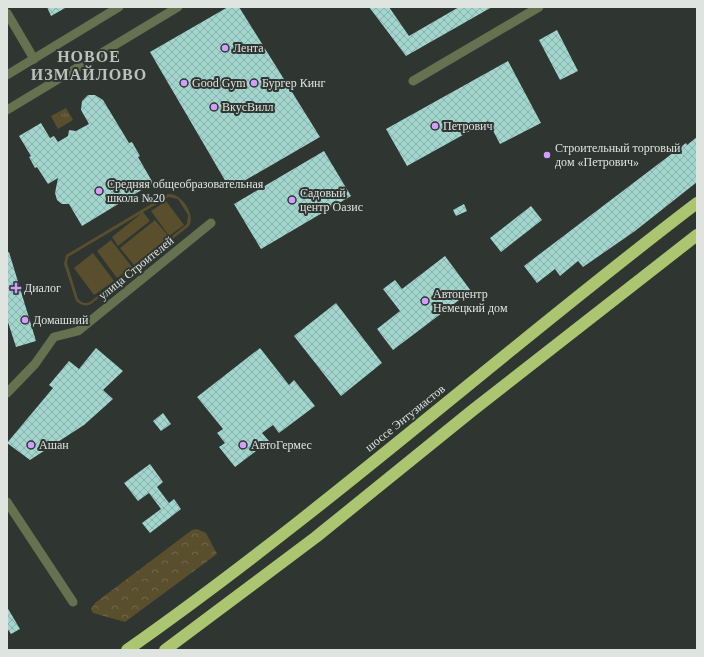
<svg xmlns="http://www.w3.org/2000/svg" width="704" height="657" font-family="Georgia,serif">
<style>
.grass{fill:url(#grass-tufts)}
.forest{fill:url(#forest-crowns)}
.garden{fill:#5a4f2d;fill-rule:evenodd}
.building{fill:url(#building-cross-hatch)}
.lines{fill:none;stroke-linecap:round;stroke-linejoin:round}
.minor{stroke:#667150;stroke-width:9}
.highway{stroke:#abc570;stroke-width:12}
.poi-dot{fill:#d29dfd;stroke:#2f3531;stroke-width:1.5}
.labels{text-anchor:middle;stroke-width:4;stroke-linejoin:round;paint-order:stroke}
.poi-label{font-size:12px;fill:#e0e4e1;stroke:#2f3531;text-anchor:start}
.street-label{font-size:12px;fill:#e0e4e1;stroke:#2f3531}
.district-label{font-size:16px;font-weight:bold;letter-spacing:1px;fill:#bbc2bd;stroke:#2f3531}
</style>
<defs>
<pattern id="grass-tufts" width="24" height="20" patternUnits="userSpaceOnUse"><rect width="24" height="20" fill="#5a4f2d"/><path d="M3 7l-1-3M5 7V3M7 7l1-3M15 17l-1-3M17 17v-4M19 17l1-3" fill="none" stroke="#71684b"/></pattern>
<pattern id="forest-crowns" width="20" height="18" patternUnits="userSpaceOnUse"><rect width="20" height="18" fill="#5a4f2d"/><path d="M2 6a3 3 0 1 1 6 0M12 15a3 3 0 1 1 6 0" fill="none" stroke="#71684b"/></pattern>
<pattern id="building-cross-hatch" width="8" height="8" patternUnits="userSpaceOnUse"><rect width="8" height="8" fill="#a1d5cd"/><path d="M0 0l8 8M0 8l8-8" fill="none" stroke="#8ab1ab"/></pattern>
</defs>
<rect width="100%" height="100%" fill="#2f3531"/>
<polygon class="grass" points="66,108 73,120 58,129 51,116"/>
<polygon class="forest" points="197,529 206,533 217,554 125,622 93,613 91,609 95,603 192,530"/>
<g class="garden">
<path d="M168 194C181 193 196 214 189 226L91 304C85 307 81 305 76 301L64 264 66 255ZM169 197 178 199 188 215 187 224 90 302C85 304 82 303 78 299L67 263 68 257 142 213 112 237 118 246 150 221 143 212Z"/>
<polygon points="166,201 184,225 169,236 151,211"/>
<polygon points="155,220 169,237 134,265 120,248"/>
<polygon points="111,240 132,267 117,278 97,251"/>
<polygon points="93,253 114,281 94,295 74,268"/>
</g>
<g class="building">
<polygon points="47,7 67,7 51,16"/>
<polygon points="228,7 239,7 320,137 230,189 150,52"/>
<polygon points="369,7 389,7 409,36 459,7 492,7 406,56"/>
<polygon points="557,30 578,71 560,80 539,40"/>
<polygon points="508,61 541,123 500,144 488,121 407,166 386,129"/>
<polygon points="88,95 95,95 103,100 129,143 132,142 140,156 138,157 153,183 82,226 69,204 62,204 57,200 55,193 58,178 48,184 37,167 35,168 29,157 31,156 19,136 41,123 50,138 54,136 58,142 68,136 69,130 76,131 89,124 81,110 82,101"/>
<polygon points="697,137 697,182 635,231 583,267 578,261 560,276 555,269 537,283 524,266 686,143 687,145"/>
<polygon points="324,151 351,196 261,249 234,204"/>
<polygon points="464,204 467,211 456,216 453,210"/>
<polygon points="531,206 542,220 501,252 490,238"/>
<polygon points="9,252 36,341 16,347 7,319 7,253"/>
<polygon points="445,256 471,291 393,350 377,329 400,311 383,289 395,280 402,289"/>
<polygon points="336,303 382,363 341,396 294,336"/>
<polygon points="96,348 123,371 103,390 113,399 84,425 30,460 7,443 53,388 49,385 69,361 79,369"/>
<polygon points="260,348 289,385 294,380 315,406 279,433 273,425 262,433 269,441 235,467 219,447 225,443 217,433 223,429 197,397"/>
<polygon points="163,413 171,424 161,431 153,421"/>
<polygon points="150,464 163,482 157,487 169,503 174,499 181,509 150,533 142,523 161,509 149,493 138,501 124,483"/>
<polygon points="7,607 20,629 11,634 7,628"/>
</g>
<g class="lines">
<g class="minor">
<polyline points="7,13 34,59"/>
<polyline points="7,75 119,7"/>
<polyline points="413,81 539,7"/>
<polyline points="7,110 178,7"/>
<polyline points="7,393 35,364 54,337 78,331 211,223"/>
<polyline points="7,502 73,602"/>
</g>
<g class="highway">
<path d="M127 650C325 511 505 349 697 203"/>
<polyline points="165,650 316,537 473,410 697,235"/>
</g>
</g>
<g class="poi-dot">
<circle cx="225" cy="48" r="4"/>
<circle cx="184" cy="83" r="4"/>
<circle cx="254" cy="83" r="4"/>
<circle cx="214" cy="107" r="4"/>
<circle cx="435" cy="126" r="4"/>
<circle cx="547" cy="155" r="4"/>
<circle cx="99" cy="191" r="4"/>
<circle cx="292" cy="200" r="4"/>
<path d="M14 282h4v4h4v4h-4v4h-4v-4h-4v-4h4z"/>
<circle cx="425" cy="301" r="4"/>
<circle cx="25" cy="320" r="4"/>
<circle cx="31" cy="445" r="4"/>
<circle cx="243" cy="445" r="4"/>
</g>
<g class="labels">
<g class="poi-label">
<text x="233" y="52">Лента</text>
<text x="192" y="87">Good Gym</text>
<text x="262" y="87">Бургер Кинг</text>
<text x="222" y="111">ВкусВилл</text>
<text x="443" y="130">Петрович</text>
<text x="555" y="152">Строительный торговый<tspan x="555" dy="14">дом «Петрович»</tspan></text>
<text x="107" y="188">Средняя общеобразовательная<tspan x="107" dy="14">школа №20</tspan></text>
<text x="300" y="197">Садовый<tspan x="300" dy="14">центр Оазис</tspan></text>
<text x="24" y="292">Диалог</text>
<text x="433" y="298">Автоцентр<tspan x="433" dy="14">Немецкий дом</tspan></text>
<text x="33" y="324">Домашний</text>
<text x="39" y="449">Ашан</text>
<text x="251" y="449">АвтоГермес</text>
</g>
<g class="street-label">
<text transform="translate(136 268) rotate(-39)" y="4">улица Строителей</text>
<text transform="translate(405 418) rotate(-39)" y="4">шоссе Энтузиастов</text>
</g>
<g class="district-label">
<text x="89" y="62">НОВОЕ<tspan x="89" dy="18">ИЗМАЙЛОВО</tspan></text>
</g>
</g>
<rect width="704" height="657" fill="none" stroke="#e0e4e1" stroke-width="16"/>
</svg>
